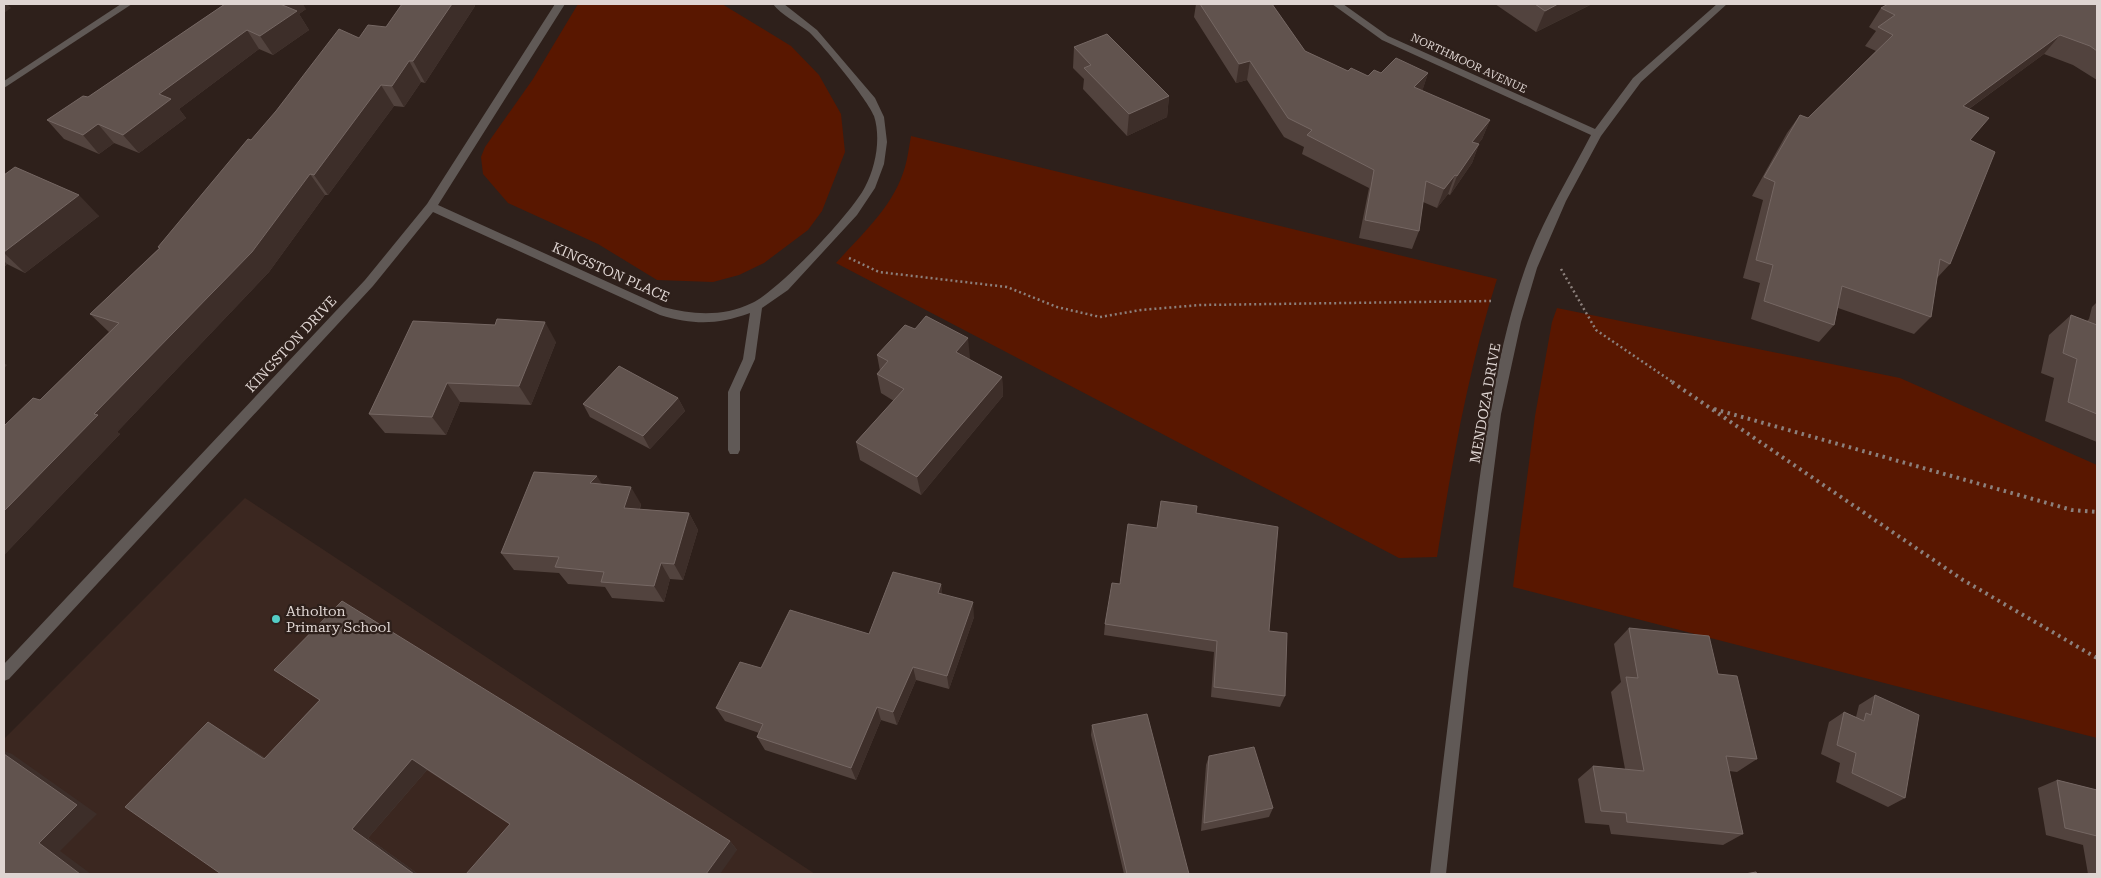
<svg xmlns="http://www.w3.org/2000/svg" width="2101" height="878" font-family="'Roboto Serif',serif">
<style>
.built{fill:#3b2720}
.green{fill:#591700}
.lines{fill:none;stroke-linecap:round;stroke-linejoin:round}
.path-far1{stroke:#8c807c;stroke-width:2.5;stroke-dasharray:2 3;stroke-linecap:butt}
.path{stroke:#8c807c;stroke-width:4;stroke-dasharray:2.5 4.5;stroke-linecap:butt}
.minor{fill:#605956;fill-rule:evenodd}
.wall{fill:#52433e}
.shaded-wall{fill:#3d2e29}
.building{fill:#61534e;stroke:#756763}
.poi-dot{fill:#54cdc6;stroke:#2e201b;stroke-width:2}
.labels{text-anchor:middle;stroke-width:4.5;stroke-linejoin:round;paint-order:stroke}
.far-street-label{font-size:11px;fill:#dfd5d2;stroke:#2e201b}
.street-label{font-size:14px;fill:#dfd5d2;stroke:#2e201b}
.poi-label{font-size:14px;fill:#dfd5d2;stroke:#2e201b;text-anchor:start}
</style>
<rect width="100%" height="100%" fill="#2e201b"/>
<polygon class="built" points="245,498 815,874 4,874 4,739"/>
<g class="green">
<polygon points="578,4 722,4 791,46 819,75 841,114 845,152 822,211 808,230 764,263 739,275 713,282 657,280 598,244 508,203 483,174 481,157 485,147 533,79"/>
<path d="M911 136 1497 279C1468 370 1452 463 1437 557L1399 558 836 263C862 234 894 206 905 167 908 157 909 146 911 136Z"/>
<polygon points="1557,308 1900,378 2097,465 2097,738 1513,587 1535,416 1552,322"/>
</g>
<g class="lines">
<g class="path-far1">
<polyline points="849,258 879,272 1007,287 1057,307 1100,317 1141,310 1200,305 1491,301"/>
<polyline points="1561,269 1596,330 1674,383"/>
</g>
<g class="path">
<polyline points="1672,382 1963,580 2097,658"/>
<polyline points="1714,409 2072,510 2097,512"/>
</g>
<g class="minor">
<polygon points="121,4 132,4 4,88 4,81"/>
<path d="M555 4H565L438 205 663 307C693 315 723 317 752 303 778 291 852 213 865 187 876 166 881 138 874 116 868 100 822 44 809 32 798 23 781 15 773 4H784L817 30 875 98 884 117 887 142 884 164 875 188 857 215 788 290 762 308 755 359 740 392V450L738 454H730L728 450V392L743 359 750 313C717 325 694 325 660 315L433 212 373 286 9 679 4 681V664L365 280 427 204Z"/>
<path d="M1332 4H1343L1388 36 1595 129 1633 78 1717 4H1727L1641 82 1601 136 1566 201 1537 268 1521 322 1501 414 1468 672 1446 874H1430C1443 761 1457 648 1472 536 1484 446 1495 355 1525 269 1541 223 1568 179 1591 135L1382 40Z"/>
</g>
</g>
<g class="wall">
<polygon points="225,4 306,9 299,14 309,30 273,55 259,49 179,109 186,118 139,153 114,143 99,154 64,139 47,120 88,97"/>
<polygon points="402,4 474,4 475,6 425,83 421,82 404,107 394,106 328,195 325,195 269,272 117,432 120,434 4,555 4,426 40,400 109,332 90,314 159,248 158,247 251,140 359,38 386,27"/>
<polygon points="1196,4 1272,4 1305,51 1348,71 1368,76 1381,73 1428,73 1422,91 1490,120 1482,139 1478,144 1479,144 1472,163 1450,195 1448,194 1437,208 1423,202 1419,231 1412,249 1359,238 1369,188 1302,154 1304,147 1284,137 1247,80 1236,83 1194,17"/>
<polygon points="1495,4 1592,4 1536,32"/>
<polygon points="2097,4 2097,80 2073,65 2044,54 1969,109 1970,140 1950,264 1937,278 1931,317 1914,334 1838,308 1834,325 1819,342 1751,319 1760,283 1743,278 1763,200 1752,196 1787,133 1800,115 1808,118 1876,51 1865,46 1876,31 1869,27 1881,8"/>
<polygon points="1074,47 1169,96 1167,117 1127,136 1083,89 1084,79 1073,68"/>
<polygon points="4,175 99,216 25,273 7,264 4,267"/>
<polygon points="2097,302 2097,442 2045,421 2054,378 2041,373 2049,335 2071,315 2087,321 2089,319 2092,307"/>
<polygon points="413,321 556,342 531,405 460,402 446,435 385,433 369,414"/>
<polygon points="877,355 970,358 969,359 1002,377 1003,396 921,495 860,460 856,442 894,401 881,393 877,374 880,371"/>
<polygon points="678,398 685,411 650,449 590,417 583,404"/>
<polygon points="602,484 641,504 640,509 689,513 698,530 683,580 670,579 664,602 612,598 605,587 568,584 559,573 514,570 501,553"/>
<polygon points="1196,513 1269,631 1285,696 1280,707 1211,697 1214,652 1104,635 1105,624 1120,584 1157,528"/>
<polygon points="941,584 942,594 974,617 949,689 916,680 897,725 881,720 856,780 765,750 757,737 759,733 725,721 716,708 761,668 869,634"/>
<polygon points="1629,628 1718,674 1757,759 1737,772 1729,771 1743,834 1723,845 1611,834 1609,825 1585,823 1578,779 1593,766 1625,769 1611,692 1621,682 1614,644"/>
<polygon points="274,670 730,841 737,850 509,824 427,770 368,838 418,874 221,874 208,722 265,758 319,700"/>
<polygon points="1875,695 1905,798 1888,807 1836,782 1840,763 1821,754 1829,722 1844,712 1856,717 1859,705"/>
<polygon points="1092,725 1189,874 1124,874 1091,735"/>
<polygon points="1209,756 1273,808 1269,817 1201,831 1206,765"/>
<polygon points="2057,780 2097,790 2097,874 2088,874 2083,845 2046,835 2038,788"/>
</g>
<g class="shaded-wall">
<polygon points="4,4 7,4 11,8 4,13"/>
<polygon points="277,4 303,4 306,9 299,14 309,30 273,55 260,36"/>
<polygon points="452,4 474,4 475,6 425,83 413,61"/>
<polygon points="1558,4 1592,4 1536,32 1545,11"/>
<polygon points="247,30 259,49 179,109 186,118 139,153 123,135 159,94"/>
<polygon points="2060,35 2044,54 1948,124 1963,106"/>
<polygon points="409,61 421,82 404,107 392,86"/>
<polygon points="1250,61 1247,80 1236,83 1239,64"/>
<polygon points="1428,73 1422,92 1414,87"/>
<polygon points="381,85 394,106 328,195 314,175"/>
<polygon points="1169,96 1167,117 1127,136 1129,114"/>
<polygon points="1490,120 1482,139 1465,161 1472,142"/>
<polygon points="98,124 114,143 99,154 83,135"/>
<polygon points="1479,144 1472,163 1450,195 1457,176"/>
<polygon points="310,174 325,195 269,272 117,432 120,434 4,555 4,511 94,414"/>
<polygon points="1455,175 1448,194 1437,208 1444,189"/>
<polygon points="79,195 99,216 25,273 4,253 4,252"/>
<polygon points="4,261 7,264 4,267"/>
<polygon points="545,322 556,342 531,405 519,386"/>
<polygon points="968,338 970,358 958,371 956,352"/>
<polygon points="4,363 7,365 4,369"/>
<polygon points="1002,377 1003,396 921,495 917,477"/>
<polygon points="447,383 460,402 446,435 432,417"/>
<polygon points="678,398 685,411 650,449 643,436"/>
<polygon points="597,476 608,494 590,483"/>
<polygon points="631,487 641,504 634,525 624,508"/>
<polygon points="689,513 698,530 683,580 674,564"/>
<polygon points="661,563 670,579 664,602 654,586"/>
<polygon points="941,584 943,599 938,593"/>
<polygon points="973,602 974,617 949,689 947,676"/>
<polygon points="913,667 916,680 897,725 893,712"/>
<polygon points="877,707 881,720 856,780 851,768"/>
<polygon points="208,722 226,733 282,770 264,759"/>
<polygon points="4,751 12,754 97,814 60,851 91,874 80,874 39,843 4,754"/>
<polygon points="412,759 427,770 368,838 418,874 414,874 352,829"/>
<polygon points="730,841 737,850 720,874 706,874"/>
</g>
<g class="building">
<polygon points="225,4 280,4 297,11 260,36 247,30 159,94 171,99 123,135 98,124 83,135 47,120 83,96 88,97"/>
<polygon points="402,4 452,4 413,61 409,61 392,86 381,85 314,175 310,174 252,252 94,414 98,415 4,511 4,426 33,398 40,400 119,323 90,314 160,248 158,247 248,139 251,140 276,111 339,29 359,38 368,25 386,27"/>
<polygon points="1200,4 1272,4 1305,51 1348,71 1351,68 1368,76 1374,70 1381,73 1396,58 1428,73 1414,87 1490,120 1472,142 1479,144 1457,176 1455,175 1444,189 1426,181 1419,231 1365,220 1374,170 1307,135 1312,130 1288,118 1250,61 1239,64"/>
<polygon points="1535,4 1558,4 1545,11"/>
<polygon points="1888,4 2097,4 2097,51 2090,46 2060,35 1963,106 1989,118 1970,140 1995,152 1950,264 1940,259 1931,317 1842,286 1834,325 1764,301 1773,265 1756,260 1775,182 1764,177 1800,115 1808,118 1893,35 1878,27 1895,15 1881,8"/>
<polygon points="1107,34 1169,96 1129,114 1084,68 1091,65 1074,47"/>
<polygon points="15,167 79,195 4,252 4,175"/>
<polygon points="2071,315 2097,325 2097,414 2068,402 2077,359 2063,353"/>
<polygon points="926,316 968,338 956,352 1002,377 917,477 856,442 904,389 877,374 888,361 877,355 905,325 915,329"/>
<polygon points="497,319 545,322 519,386 447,383 432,417 369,414 413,321 495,325"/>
<polygon points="619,366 678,398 643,436 583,404"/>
<polygon points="534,472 597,476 590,483 631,487 624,508 689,513 674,564 661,563 654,586 601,582 604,572 555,567 559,557 501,553"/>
<polygon points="1161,501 1197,506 1196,513 1278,527 1269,631 1287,633 1285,696 1214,687 1217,641 1105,624 1112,583 1120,584 1128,524 1157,528"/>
<polygon points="893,572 941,584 938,593 973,602 947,676 913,667 893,712 877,707 851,768 757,737 763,724 716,708 740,662 761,668 790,610 869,634"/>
<polygon points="342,601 730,841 706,874 466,874 510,824 412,759 352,829 414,874 221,874 125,807 208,722 264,759 320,700 274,670"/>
<polygon points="1629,628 1709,636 1718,674 1737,676 1757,759 1726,756 1743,834 1627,822 1626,813 1601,811 1593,766 1644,771 1626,677 1638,678"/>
<polygon points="1875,695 1919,715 1905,798 1852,773 1856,753 1837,745 1844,712 1864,721 1866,713 1871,715"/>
<polygon points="1147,714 1189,874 1127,874 1092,725"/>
<polygon points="1254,747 1273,808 1204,823 1209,756"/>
<polygon points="4,754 77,805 39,843 80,874 4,874"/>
<polygon points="2057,780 2097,790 2097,836 2065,828"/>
<polygon points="1756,872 1757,874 1745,874"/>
</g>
<circle class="poi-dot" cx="276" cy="619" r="5"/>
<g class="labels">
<g class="far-street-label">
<text transform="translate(1469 63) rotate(25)" y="4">NORTHMOOR AVENUE</text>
</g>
<g class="street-label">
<text transform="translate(611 272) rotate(24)" y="5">KINGSTON PLACE</text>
<text transform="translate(291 344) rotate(-47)" y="5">KINGSTON DRIVE</text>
<text transform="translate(1485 403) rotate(-80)" y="5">MENDOZA DRIVE</text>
</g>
<g class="poi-label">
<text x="286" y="616">Atholton<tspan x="286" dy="16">Primary School</tspan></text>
</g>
</g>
<rect width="2101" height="878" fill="none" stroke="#dfd5d2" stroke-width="10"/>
</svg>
